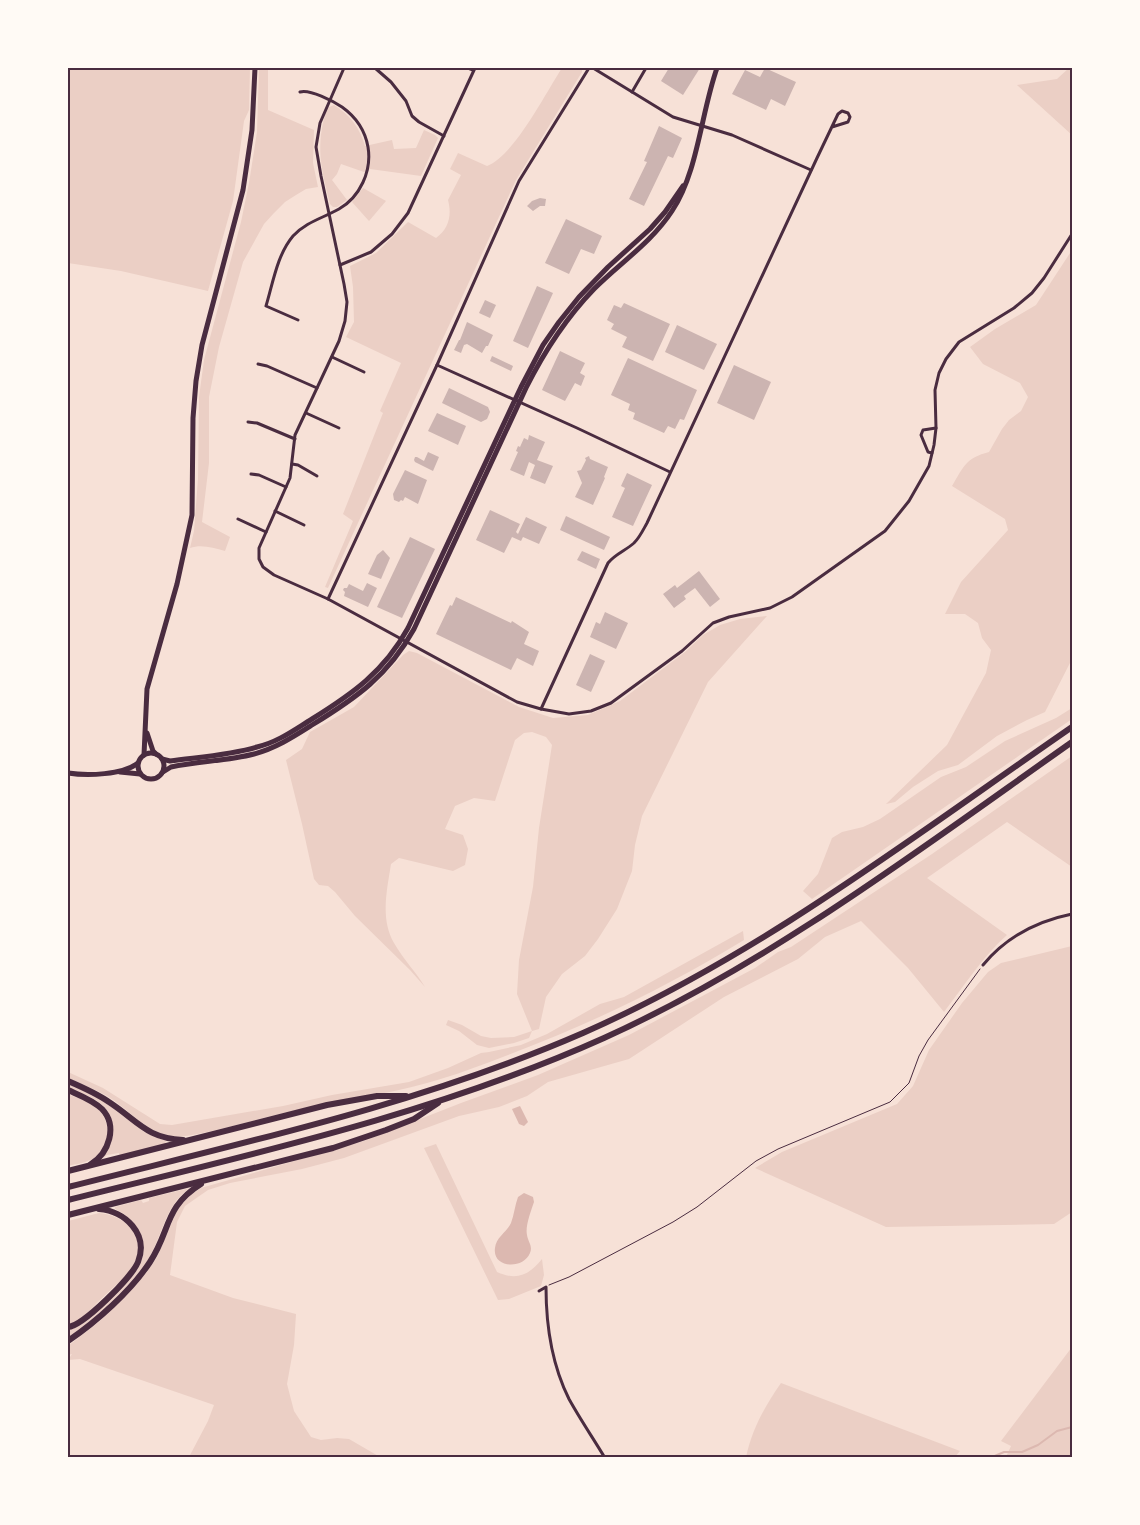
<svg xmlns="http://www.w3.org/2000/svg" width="1140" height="1525" font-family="'Public Sans',sans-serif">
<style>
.green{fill:#ebcfc5}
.water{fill:#dcb8b0}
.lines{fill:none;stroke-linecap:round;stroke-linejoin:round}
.stream{stroke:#dcb8b0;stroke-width:2}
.building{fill:#ccb4b1}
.path{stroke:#4a2c40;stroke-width:1}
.minor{stroke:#4a2c40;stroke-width:3}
.secondary{stroke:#4a2c40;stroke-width:5}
.motorway{stroke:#4a2c40;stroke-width:6}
.neatline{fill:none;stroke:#4a2c40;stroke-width:2}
</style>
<rect width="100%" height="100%" fill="#f7e1d7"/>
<g class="green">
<polygon points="68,68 250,68 249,110 244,121 233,201 208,291 121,271 68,263"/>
<path d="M259 68H268V110L314 130 313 163 318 187 306 189 296 195 285 202 274 213 264 224 243 262 219 347 209 397V463L202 522 230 537 225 551C213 548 202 544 190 548L194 531 198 479 199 397 204 360 241 222 249 183 257 132Z"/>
<path d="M562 68H582V72L516 180 328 588 325 587 353 521 343 514 383 413 380 411 401 363 346 337 354 322 353 287 350 266 376 253 408 222 436 238C449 229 452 215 448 200L461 175 450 169 458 153 487 166C514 156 545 94 562 68Z"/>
<polygon points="1069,68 1072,68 1072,135 1017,85 1057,79"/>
<path d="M334 105C350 115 360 128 365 146L392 140 394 149 416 148 424 130 435 135 438 138 421 176 370 169 364 172 341 164 337 174 332 180 347 200 337 207H333L330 204C321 167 315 146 327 108Z"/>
<polygon points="363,188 386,201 369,221 352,202"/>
<path d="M1072 250V659L1045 712 1027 720 997 736 958 765 938 771 913 787 895 802 886 804 947 745 986 673 991 650 982 638 978 623 965 614H945L961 582 1008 530 1005 519 952 486C964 466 966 458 989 452L1002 429 1009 420 1021 411 1028 397 1020 383 983 364 970 347 995 329 1036 305Z"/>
<path d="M767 616 708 682 642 816 635 845 632 871 617 909 598 939 585 956 562 974 546 997 539 1029 532 1031 529 1038 514 1043 489 1048 477 1045 459 1031 446 1025 448 1020 462 1025 481 1036 491 1038 514 1037 532 1031 517 994 519 960 533 887 539 828 552 745 546 737 532 732 524 733 515 740 495 801 474 798 455 806 445 829 463 835 468 849 465 865 453 871 399 858 391 864C387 890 380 919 394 943 403 959 416 972 425 987L410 970 355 916 335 892 328 886 319 885 314 879 302 824 286 760 302 749 310 732 354 707 403 655 409 651 417 653 519 707 553 718 588 715 620 701 685 652 703 635 720 625 740 619Z"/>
<polygon points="1072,708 1072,719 812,899 803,891 818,874 832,838 842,832 863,827 880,819 941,777 966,767 1005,741 1056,718"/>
<path d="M1072 756V867L1007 822 927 878 1007 935C983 956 964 986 944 1012L908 968 861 921 825 937 798 959 724 997 629 1059 548 1082 527 1096 499 1107 459 1116 344 1158 302 1169 230 1183 208 1190 185 1206 177 1222 170 1275 233 1298 296 1314 294 1345 287 1384 294 1411 311 1437 321 1440 337 1438 349 1439 380 1457H189L208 1421 214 1405 80 1359 68 1360 72 1354 68 1355V1346L100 1321 147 1272 157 1257 178 1208 192 1194 201 1188 364 1141 461 1103 538 1075 629 1035 755 968 778 952 791 947 932 854Z"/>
<path d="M743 931 744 940C670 985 593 1023 513 1053 484 1064 456 1075 427 1083 384 1095 340 1100 297 1110 258 1118 218 1132 178 1137 146 1134 133 1112 107 1096 95 1089 81 1084 68 1078V1072L103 1088 160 1124 172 1125 283 1106 332 1095 409 1082 448 1068 481 1053 489 1052 521 1045 547 1034 600 1004 624 997Z"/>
<polygon points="1072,946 1072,1212 1054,1224 886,1227 755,1168 782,1152 897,1104 913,1086 929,1050 962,1003 988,972 1001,963"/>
<path d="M68 1084 98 1097 144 1132 166 1141 165 1144 120 1156 119 1153 107 1155 102 1159C115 1142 119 1118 100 1103 91 1096 78 1092 68 1088Z"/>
<path d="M68 1094C77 1098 88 1101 96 1107 112 1121 111 1146 94 1158 86 1163 76 1164 68 1166Z"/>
<path d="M436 1144 497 1272C517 1281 529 1275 542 1259L544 1275 541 1286 509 1299 498 1300 424 1148Z"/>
<path d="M190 1188C163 1205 162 1243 143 1267 122 1295 95 1318 68 1339V1330C86 1326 97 1311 111 1298 120 1289 130 1280 137 1270 153 1246 138 1219 115 1209V1207L141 1200 143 1203 149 1201V1198Z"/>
<path d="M99 1213C126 1215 149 1239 133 1266 125 1279 111 1289 101 1299 91 1309 81 1322 68 1324V1221Z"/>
<polygon points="1072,1347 1072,1457 1006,1457 1011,1446 1001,1441"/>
<path d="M781 1383 960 1451 954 1458 746 1457C752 1429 765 1406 781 1383Z"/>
</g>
<g class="water">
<polygon points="520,1106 528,1122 524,1126 519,1124 512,1109"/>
<path d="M524 1193 533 1197 534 1202C531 1211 525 1226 527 1235 528 1242 533 1246 530 1253 523 1270 492 1268 495 1248 496 1237 507 1232 511 1223 514 1215 515 1205 518 1197Z"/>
</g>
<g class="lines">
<g class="stream">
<polyline points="1072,1425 1072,1430"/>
<polyline points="990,1458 1004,1452 1022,1452 1038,1445 1057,1431 1072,1427"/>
</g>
</g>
<g class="building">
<polygon points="669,68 700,68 683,95 661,81"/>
<polygon points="765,68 796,82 785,106 771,99 766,110 732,94 745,70 760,77"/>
<polygon points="659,126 682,138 673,158 668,156 644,206 629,199 647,162 644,161"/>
<polygon points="540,198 546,199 545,206 540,206 533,211 527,206 532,201"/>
<polygon points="566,219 602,236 594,254 581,249 569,274 545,263"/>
<polygon points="537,286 553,293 528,348 513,341"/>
<polygon points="485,300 496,305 490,318 479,313"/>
<polygon points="624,303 670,324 653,361 622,347 627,337 611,329 614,324 607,320 614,305 621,308"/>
<polygon points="467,322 493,335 488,346 486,346 482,353 467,344 464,345 461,353 454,350 459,340 460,340"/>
<polygon points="677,325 717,344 704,370 665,352"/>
<polygon points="560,351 585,363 580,373 585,376 581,386 575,383 565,401 542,390"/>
<polygon points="492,356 513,366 511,371 490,361"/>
<polygon points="628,358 697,390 684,420 680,419 675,429 668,426 664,433 633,419 635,413 628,410 630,404 611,395"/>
<polygon points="734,365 771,382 754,420 717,403"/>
<polygon points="449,388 488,407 490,412 487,419 481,422 442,403"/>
<polygon points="437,413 466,426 458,445 428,431"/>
<polygon points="529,435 545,442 537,460 553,466 545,484 530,478 535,465 529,462 524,476 510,470 518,452 516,451 518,446 520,447 524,438 528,440"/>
<polygon points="428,452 439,457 433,471 415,462 414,460 415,457 417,457 424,461"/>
<polygon points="589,456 590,459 608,467 604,477 605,478 593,505 575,497 582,483 577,471 581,470 586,460 585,458"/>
<polygon points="405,470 427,480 418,504 405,497 403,501 401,500 399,502 394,500 393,494"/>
<polygon points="627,473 652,485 633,526 612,517 625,488 621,486"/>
<polygon points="490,510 520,524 516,532 518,534 526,517 547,527 539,544 523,537 521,541 512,537 504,553 476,540"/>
<polygon points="566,516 610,537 604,550 560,530"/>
<polygon points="410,537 435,549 402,618 377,607"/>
<polygon points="383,550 390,558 381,579 368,574 377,555"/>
<polygon points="582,551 600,559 596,569 577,560"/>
<polygon points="699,571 720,599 710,607 695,588 684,596 686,599 674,608 663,594 675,585 677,588"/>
<polygon points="367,583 377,588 368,607 344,596 345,592 343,590 344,588 347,588 349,584 363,591"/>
<polygon points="456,597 511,623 512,621 529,632 524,644 539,651 533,666 517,658 511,670 436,634 450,605 452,606"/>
<polygon points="605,612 628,623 616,649 590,637 596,622 600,624"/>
<polygon points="590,654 605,661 591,692 576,685"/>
</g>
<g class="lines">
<polyline class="path" points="549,1285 569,1277 673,1222 697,1207 756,1161 778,1149 890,1102 909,1083 919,1056 928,1040 980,969"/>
<g class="minor">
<polyline points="344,68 320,123 316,147 321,176 344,284 347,302 345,321 339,341 295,435 290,478 259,548 259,559 263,567 274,575 328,599 517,702 541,709 569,714 591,711 611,703 682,651 713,623 729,617 770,608 792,597 885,531 909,501 929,466 934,445 936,428 935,390 939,373 946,359 959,342 1014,308 1032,293 1044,278 1072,234"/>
<polyline points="375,68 391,82 406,101 412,116 419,122 444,136"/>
<polyline points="468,68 473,70"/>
<polyline points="593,68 673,117 732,135 811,170"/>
<polyline points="632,92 646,68"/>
<polyline points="340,265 371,252 392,234 408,213 475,68"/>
<path d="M298 320 266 306C273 283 277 255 293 236 306 222 323 218 339 209 360 197 372 171 368 147 365 130 356 117 342 107 333 101 310 89 300 92"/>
<polyline points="332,357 364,372"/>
<polyline points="258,364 267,366 317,388"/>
<polyline points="437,365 577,428 670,472"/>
<polyline points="306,413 339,428"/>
<polyline points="248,422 257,423 295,439"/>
<polyline points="932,453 928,452 921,435 923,430 936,428"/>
<polyline points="292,464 298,465 317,476"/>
<polyline points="251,474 259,475 286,487"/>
<polyline points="275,511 304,525"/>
<polyline points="238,519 266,532"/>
<polyline points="328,599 437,365 519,181 589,68"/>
<path d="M541 709 608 563C615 554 625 551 634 543 640 537 643 530 647 523L817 158 838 114 842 111 848 113 850 117 848 122 832 127"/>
<path d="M983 965C1007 936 1037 921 1072 914"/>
<path d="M539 1291 546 1287C546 1324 552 1365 569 1399 580 1419 593 1438 605 1458"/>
</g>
<g class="secondary">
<polyline points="147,733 153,751 156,754"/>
<circle cx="151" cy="766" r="13"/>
<polyline points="144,755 147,689 177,584 192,515 193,418 196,381 202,345 243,190 252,130 255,68"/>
<path d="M162 759 170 761C199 757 230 755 257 747 278 742 294 730 312 719 352 694 384 672 408 628L521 387 543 345 559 322 579 297 608 267 650 229 665 212 683 186"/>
<polyline points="120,772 140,774"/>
<path d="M163 772 171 767C198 761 227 761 254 754 276 748 293 737 312 725 356 698 388 676 414 629L526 388C544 352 566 318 594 289 620 263 652 242 672 211 698 172 701 113 717 68"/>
<path d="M68 773C87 776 123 775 138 763"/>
</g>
<g class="motorway">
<path d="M68 1081C82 1087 96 1093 109 1102 138 1121 146 1138 183 1140"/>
<path d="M68 1090C79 1095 93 1100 102 1109 118 1126 109 1153 91 1164"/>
<polyline points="68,1171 327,1105 377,1096 406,1096"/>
<path d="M68 1187C241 1143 418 1105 583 1033 760 955 914 836 1072 727"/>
<path d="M68 1200C248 1155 433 1115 604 1038 770 963 923 847 1072 742"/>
<polyline points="68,1215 333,1148 386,1130 414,1119 438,1103"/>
<path d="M68 1327C83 1326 132 1277 138 1262 149 1234 125 1211 99 1209"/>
<path d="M68 1341C96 1322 131 1291 150 1262 171 1230 164 1207 201 1184"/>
</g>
</g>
<rect width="1140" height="1525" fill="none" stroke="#fffaf5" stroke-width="138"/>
<rect x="69" y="69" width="1002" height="1387" class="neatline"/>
</svg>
